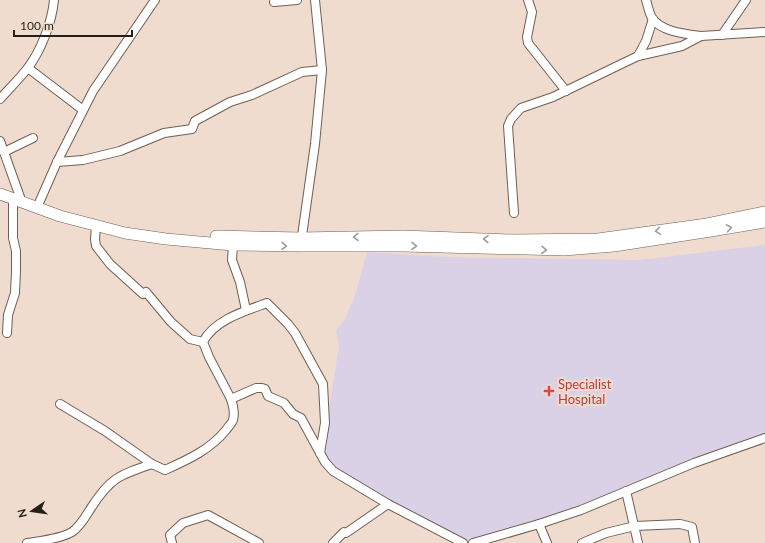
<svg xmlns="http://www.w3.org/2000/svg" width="765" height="543" font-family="Lato,sans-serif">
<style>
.medical{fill:#dad1e6}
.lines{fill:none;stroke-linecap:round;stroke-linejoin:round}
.minor-casing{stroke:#6f5f53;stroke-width:10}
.secondary-casing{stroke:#6f5f53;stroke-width:12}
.minor{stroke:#fff;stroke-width:8}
.secondary{stroke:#fff;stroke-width:11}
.oneway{stroke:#9d9a98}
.health-dot{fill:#e0444e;stroke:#efdcce;stroke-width:1.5}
.labels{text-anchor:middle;stroke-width:4;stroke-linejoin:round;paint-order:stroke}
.health-label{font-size:13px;fill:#be3a42;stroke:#efdcce;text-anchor:start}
</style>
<rect width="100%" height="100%" fill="#efdcce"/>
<polygon class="medical" points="765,245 765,435 479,543 470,543 400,508 328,465 322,451 339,346 336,330 345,319 356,293 367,252 447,257 639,260"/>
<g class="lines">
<g class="minor-casing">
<g id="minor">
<polyline points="528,0 532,12 527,37 528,43 566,91"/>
<path d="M646 0C648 6 649 13 652 18 661 32 687 34 701 36"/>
<polyline points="274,2 297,0"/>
<polyline points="722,35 746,0"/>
<polyline points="638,56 646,41 653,19"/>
<polyline points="28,68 83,110"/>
<path d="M0 99C9 89 19 79 27 69 41 51 52 22 54 0"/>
<polyline points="0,141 20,197"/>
<polyline points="4,152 33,138"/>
<polyline points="57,162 83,160 120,151 164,133 192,129 195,121 230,102 252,95 302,72 322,70"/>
<polyline points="39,203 57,162 93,91 155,0"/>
<polyline points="514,213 508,126 511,119 521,108 553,97 638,56 682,46 701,36 765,32"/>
<polyline points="96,226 95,239 96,246 110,264 143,294 146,292 171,322 190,339 203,342"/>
<polyline points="301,243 315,144 322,70 315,0"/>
<polyline points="233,245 232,260 240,282 246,310"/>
<polyline points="7,333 8,315 15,293 16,271 16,251 13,238 13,200"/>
<polyline points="231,399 256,388 262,388 265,389 268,396 284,403 293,414 301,418 325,462 333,471 388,504 463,543"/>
<path d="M60 404 105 431 152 464 165 470C187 460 210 450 226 430 228 427 232 423 233 420 235 413 233 405 231 399L209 357 203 342C214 320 245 311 267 303L288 324 295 333 323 384 325 423 320 453"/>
<polyline points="626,491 638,543"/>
<polyline points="539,524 547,543"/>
<path d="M27 543C39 541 61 539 72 532 80 527 86 516 91 508 110 478 119 475 152 464"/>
<polyline points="172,543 170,535 183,523 208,515 259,543"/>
<polyline points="333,543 344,532 346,533 388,504"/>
<polyline points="473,543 539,524 581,510 694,463 765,438"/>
<polyline points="582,543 606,533 635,526 680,524 692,527 695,543"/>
</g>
</g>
<g class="secondary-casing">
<g id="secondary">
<polyline points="0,194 60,216 125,233 166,239 233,245 301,246 403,246 564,250 614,246 711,231 765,222"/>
<polyline points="216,236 301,238 403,236 513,240 598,239 707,224 765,212"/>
</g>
</g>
<use href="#minor" class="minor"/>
<use href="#secondary" class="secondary"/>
</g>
<defs><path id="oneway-chevron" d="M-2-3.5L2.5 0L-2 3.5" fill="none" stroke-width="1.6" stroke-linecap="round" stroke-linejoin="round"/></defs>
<g class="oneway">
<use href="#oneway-chevron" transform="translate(729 228) rotate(-10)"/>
<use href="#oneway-chevron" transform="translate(658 231) rotate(171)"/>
<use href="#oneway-chevron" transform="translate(356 237) rotate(179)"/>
<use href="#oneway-chevron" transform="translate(486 239) rotate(-178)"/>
<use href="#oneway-chevron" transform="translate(284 246) rotate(1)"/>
<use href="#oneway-chevron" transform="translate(414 246) rotate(1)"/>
<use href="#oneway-chevron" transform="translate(544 250) rotate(2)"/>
</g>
<path class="health-dot" d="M547 385h4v4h4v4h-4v4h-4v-4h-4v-4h4z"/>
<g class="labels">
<g class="health-label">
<text x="558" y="389">Specialist<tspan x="558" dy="15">Hospital</tspan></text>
</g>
</g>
<g transform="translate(32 511) rotate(257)" stroke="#efdcce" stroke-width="3" paint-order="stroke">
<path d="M0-3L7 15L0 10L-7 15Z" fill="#251f1a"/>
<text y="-6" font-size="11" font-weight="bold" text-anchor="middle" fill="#251f1a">N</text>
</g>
<path d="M14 30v6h118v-6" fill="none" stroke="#251f1a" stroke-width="2"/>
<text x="20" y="30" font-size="12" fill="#251f1a" stroke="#efdcce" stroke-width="3" paint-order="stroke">100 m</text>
</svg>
